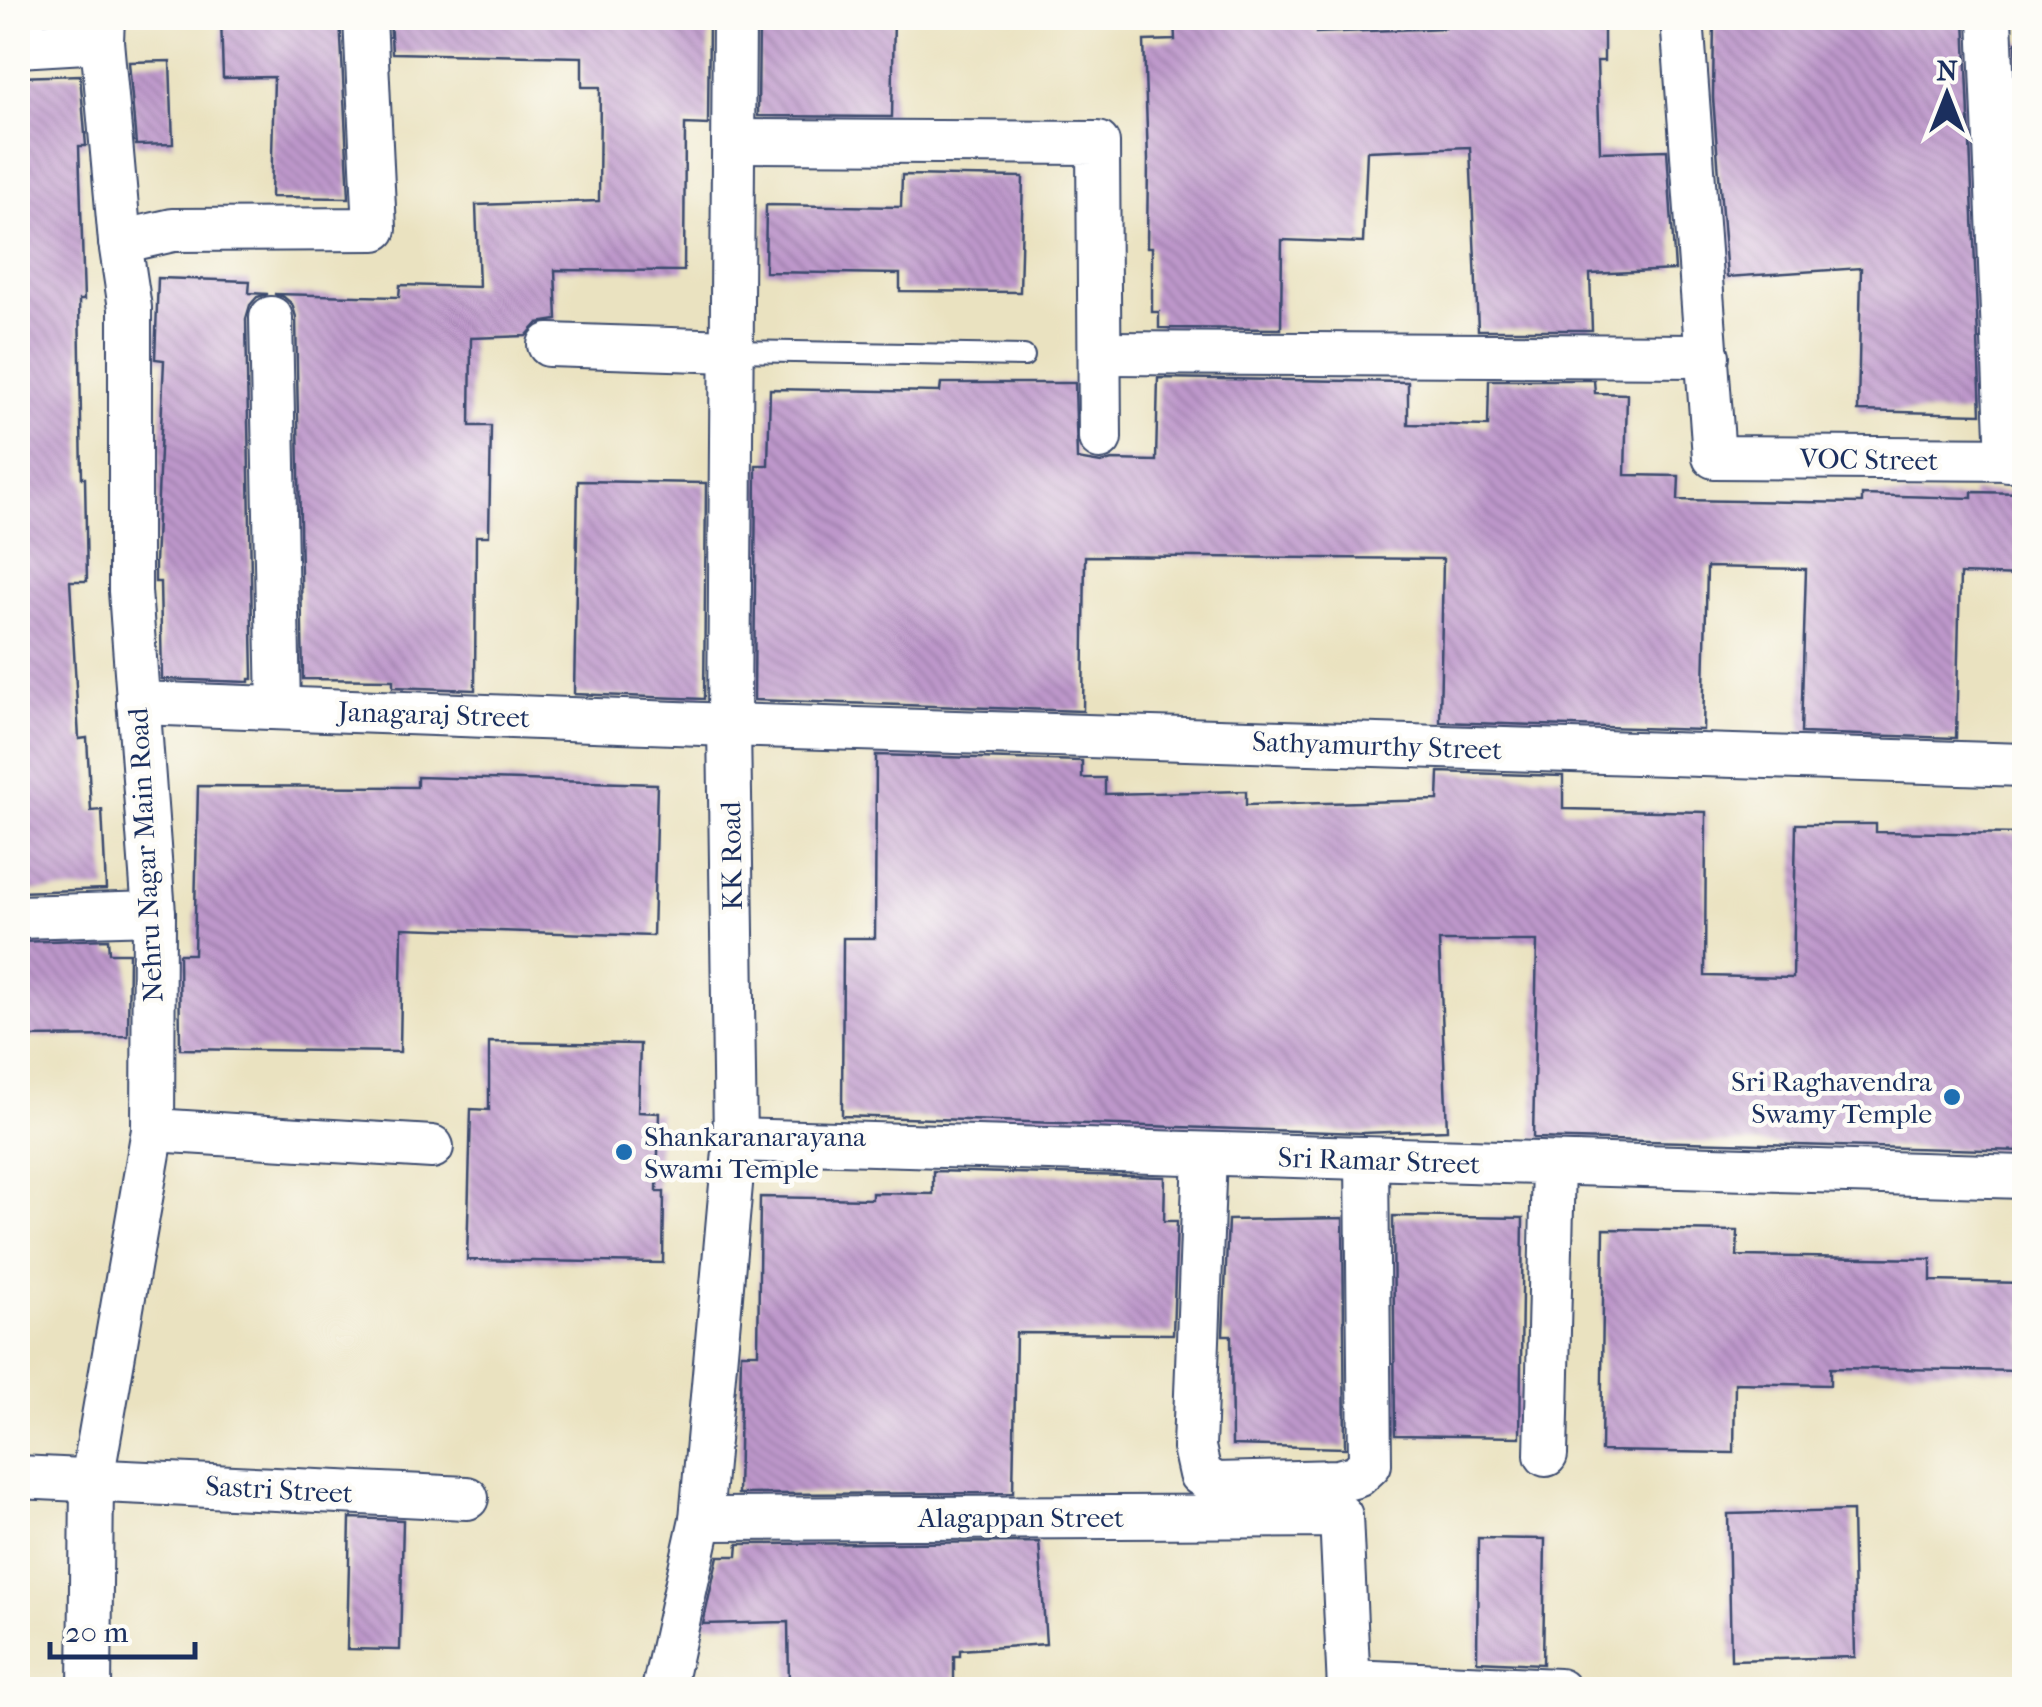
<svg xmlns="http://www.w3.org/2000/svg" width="2042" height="1707" font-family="'IM FELL French Canon',serif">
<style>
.building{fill:url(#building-back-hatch)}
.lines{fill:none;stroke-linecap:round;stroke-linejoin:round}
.lane-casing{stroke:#3a4a6d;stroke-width:24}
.street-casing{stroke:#3a4a6d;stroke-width:46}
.lane{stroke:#fff;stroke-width:20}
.street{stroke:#fff;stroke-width:42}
.poi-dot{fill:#1f6fb2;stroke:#fdfcf7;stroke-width:4}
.labels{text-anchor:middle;stroke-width:9;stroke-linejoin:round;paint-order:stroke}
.street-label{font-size:28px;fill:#1b2f5e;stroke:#fdfcf7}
.poi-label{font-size:28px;fill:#1b2f5e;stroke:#fdfcf7;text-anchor:end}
</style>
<defs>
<pattern id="building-back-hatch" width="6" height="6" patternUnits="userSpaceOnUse" patternTransform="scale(2.5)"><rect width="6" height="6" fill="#be98cb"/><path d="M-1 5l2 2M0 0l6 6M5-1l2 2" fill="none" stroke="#9a7ca8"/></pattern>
</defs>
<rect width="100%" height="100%" fill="#fdfcf7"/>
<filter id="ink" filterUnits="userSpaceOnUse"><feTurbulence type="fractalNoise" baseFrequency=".01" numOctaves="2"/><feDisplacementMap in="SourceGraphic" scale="20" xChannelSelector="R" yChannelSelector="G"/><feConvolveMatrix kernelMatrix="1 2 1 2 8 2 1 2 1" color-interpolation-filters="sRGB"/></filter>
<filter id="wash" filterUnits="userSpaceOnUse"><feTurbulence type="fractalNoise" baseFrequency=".0048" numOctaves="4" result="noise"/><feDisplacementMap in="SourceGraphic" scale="40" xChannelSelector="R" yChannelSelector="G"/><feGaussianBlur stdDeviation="2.25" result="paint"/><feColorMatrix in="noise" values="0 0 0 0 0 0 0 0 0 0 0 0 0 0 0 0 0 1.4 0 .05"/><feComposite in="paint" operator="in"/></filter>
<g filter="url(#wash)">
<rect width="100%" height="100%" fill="#eae2c0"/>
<g id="blocks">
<g class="building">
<polygon points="221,18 340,18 349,198 271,197 274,77 223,78"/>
<polygon points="390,18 709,18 708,125 685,124 684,271 555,270 557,320 538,323 526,336 471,338 470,426 491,426 489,536 476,536 475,690 393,687 393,680 303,679 296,317 292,304 284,297 274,294 399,297 400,285 479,287 476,205 599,201 600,87 582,87 582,57 392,53"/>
<polygon points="759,18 894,18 892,117 758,116"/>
<polygon points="1174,18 1316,18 1316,33 1445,28 1445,18 1604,18 1604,61 1597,61 1600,152 1667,150 1675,270 1590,274 1592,330 1478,330 1470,147 1367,151 1363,243 1282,240 1281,329 1159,328 1159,312 1152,312 1152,247 1147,247 1148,160 1144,41 1175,40"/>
<polygon points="1714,18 1965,18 1981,414 1858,411 1861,268 1727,277 1713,98"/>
<polygon points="2016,42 2024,42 2024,109 2019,109"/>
<polygon points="170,61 173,144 136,145 129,62"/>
<polygon points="80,75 86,146 79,146 84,300 79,300 82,478 85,478 87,581 70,581 79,739 87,738 91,811 102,810 106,889 18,892 18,184 21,184 18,77"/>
<polygon points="902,175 1023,177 1020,292 900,291 900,274 765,272 766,205 901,207"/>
<polygon points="158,278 250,281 249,293 268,294 257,297 250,305 246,319 253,679 249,679 249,682 162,679 160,582 155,582 155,563 164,360 155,359"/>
<polygon points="1158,378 1408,382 1408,424 1488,426 1489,380 1594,380 1595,393 1627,394 1625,475 1679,476 1678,500 1862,503 1862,495 1972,498 1972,492 2024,493 2024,576 1960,574 1956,738 1801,733 1806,569 1707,567 1703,730 1440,722 1443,559 1085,556 1083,711 754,700 756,465 768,465 770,389 940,392 941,383 1075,383 1077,459 1101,463 1112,460 1156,461"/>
<polygon points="578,481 706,483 704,699 574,694"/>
<polygon points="876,755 1082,761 1082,778 1105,778 1105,794 1246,791 1246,805 1438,800 1439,772 1563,776 1563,809 1706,812 1705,976 1793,978 1796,824 1876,824 1876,832 2024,834 2024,1151 1533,1138 1537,941 1439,941 1447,1130 1362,1133 842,1116 843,938 875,938"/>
<polygon points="417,777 657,784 653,936 402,928 400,1052 180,1049 179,954 194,954 198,786 417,787"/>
<polygon points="108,939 109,953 129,953 128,1036 18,1037 18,942"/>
<polygon points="489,1042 640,1044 638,1112 659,1113 657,1192 664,1192 663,1263 467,1260 471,1109 489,1110"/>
<polygon points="933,1171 1165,1177 1164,1221 1177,1221 1173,1334 1016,1333 1013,1493 738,1494 741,1353 758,1353 760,1197 872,1199 872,1193 933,1194"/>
<polygon points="1393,1216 1523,1218 1520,1437 1395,1435"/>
<polygon points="1343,1218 1345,1448 1232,1445 1231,1335 1223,1335 1228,1220"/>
<polygon points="1604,1229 1738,1231 1737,1256 1931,1259 1931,1281 2024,1283 2024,1371 1830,1368 1830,1385 1735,1383 1734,1453 1601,1451"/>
<polygon points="1852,1511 1855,1657 1731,1660 1728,1514"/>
<polygon points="350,1518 403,1520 400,1650 347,1649"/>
<polygon points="1478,1538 1545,1539 1543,1664 1477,1661"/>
<polygon points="1039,1542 1046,1644 960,1650 960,1656 954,1656 954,1690 883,1690 883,1685 789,1686 788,1622 703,1624 718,1556 737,1556 738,1544"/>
</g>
</g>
</g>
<g filter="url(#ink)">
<use href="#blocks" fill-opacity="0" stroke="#3a4a6d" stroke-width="2.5"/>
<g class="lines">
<g class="lane-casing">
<polyline id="lane" points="731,351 1024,356"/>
</g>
<g class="street-casing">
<g id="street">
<polyline points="1682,18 1714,457 2024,459"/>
<polyline points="1990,18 2008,460"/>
<polyline points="18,46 102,41"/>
<polyline points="733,141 1098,143 1100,438"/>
<polyline points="120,242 173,230 375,229 365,18"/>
<polyline points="271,318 279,708"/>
<polyline points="549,345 731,351"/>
<polyline points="1101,353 1708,356"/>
<polyline points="138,703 729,725 2024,765"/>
<polyline points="18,917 154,913"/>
<polyline points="153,1130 432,1147"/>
<polyline points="735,1140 2024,1177"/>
<polyline points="1205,1154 1194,1447 1200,1474 1215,1484 1338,1481 1357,1476 1370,1464 1367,1160"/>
<polyline points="1546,1455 1553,1165"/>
<polyline points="18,1477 467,1498"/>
<polyline points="701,1519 1341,1516 1349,1690"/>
<polyline points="1349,1681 1559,1690"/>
<polyline points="90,1690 92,1480 153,1130 154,913 130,591 130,308 120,242 102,41 103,18"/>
<polyline points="663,1690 701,1519 735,1140 729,725 734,18"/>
</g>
</g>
<use href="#lane" class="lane"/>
<use href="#street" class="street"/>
</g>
</g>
<g class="poi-dot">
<circle cx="1952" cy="1097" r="10"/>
<circle cx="624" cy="1152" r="10"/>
</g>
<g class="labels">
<g class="street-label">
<text transform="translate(1869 459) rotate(1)" y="10">VOC Street</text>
<text transform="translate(434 714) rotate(2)" y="10">Janagaraj Street</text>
<text transform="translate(1377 745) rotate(2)" y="10">Sathyamurthy Street</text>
<text transform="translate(145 855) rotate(-93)" y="10">Nehru Nagar Main Road</text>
<text transform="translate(731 856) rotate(-91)" y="10">KK Road</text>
<text transform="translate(1379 1160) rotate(2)" y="10">Sri Ramar Street</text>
<text transform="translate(279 1489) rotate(3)" y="10">Sastri Street</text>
<text x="1021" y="1527">Alagappan Street</text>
</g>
<g class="poi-label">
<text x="1932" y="1091">Sri Raghavendra<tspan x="1932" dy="32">Swamy Temple</tspan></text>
<text x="644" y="1146" text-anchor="start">Shankaranarayana<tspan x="644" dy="32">Swami Temple</tspan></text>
</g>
</g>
<rect width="2042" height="1707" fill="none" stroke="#fdfcf7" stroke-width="60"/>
<g transform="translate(1947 95)" stroke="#fdfcf7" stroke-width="8" paint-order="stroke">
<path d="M0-8L18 38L0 25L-18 38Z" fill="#1b2f5e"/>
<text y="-15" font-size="28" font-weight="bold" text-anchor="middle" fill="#1b2f5e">N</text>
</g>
<path d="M50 1642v15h145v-15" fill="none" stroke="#1b2f5e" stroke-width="5"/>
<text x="65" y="1642" font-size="30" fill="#1b2f5e" stroke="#fdfcf7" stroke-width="8" paint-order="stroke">20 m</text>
</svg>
